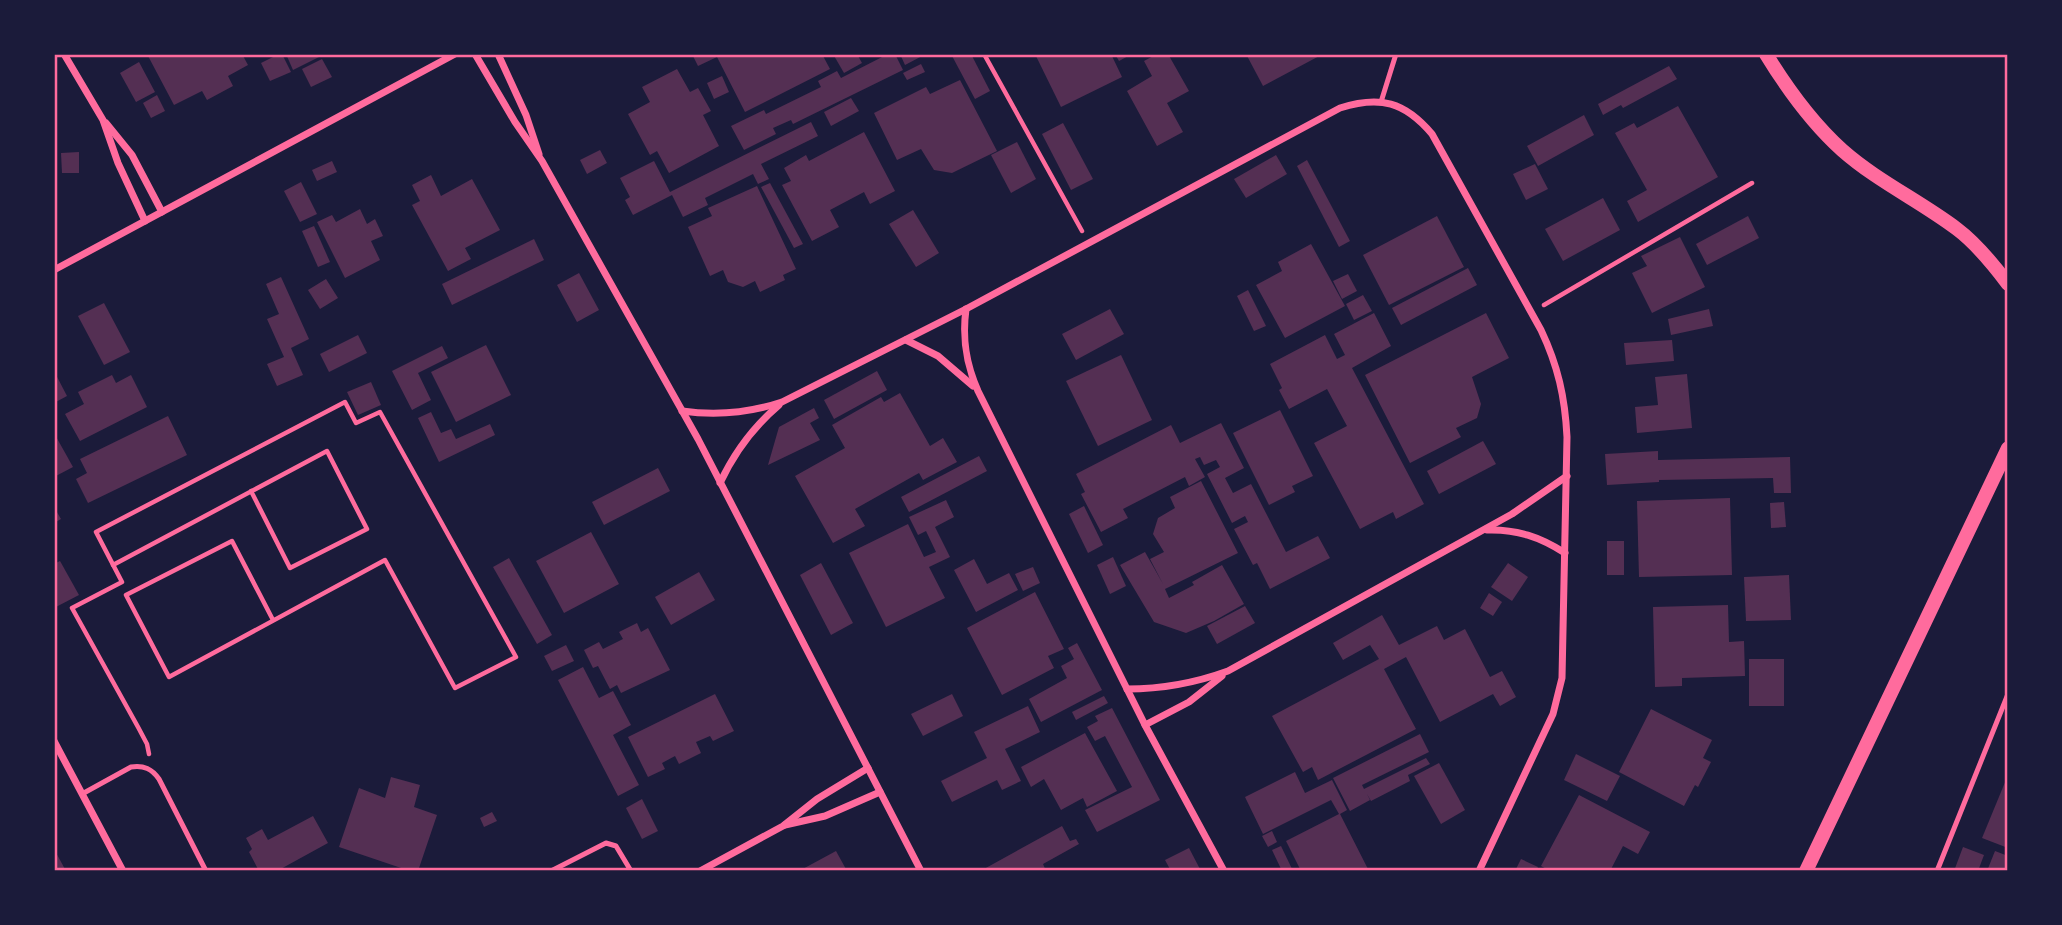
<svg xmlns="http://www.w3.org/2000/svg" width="2062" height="925" font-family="Barlow,sans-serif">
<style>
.building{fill:#542f53}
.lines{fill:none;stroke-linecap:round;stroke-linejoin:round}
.path{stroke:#ff6b9d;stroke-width:4.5}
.service{stroke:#ff6b9d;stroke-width:5}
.minor{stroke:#ff6b9d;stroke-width:7}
.secondary{stroke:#ff6b9d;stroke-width:14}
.neatline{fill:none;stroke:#ff6b9d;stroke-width:2.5}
</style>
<rect width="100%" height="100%" fill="#1b1b3a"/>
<g class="building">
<polygon points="147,54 242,54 248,65 228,76 233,86 207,100 202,91 174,105"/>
<polygon points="279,54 282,54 291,72 270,81 261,63"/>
<polygon points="286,54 325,54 293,70"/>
<polygon points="692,54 822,54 830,69 745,112 717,57 698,66"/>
<polygon points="833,54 857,54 862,63 844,73"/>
<polygon points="888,54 895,54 903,70 793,124 791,120 773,128 776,134 744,150 731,126 764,110 766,114 821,87 818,81 837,71 841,78"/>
<polygon points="900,54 926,54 905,65"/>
<polygon points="951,54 971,54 990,91 975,99"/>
<polygon points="1035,54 1111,54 1122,77 1061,107"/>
<polygon points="1115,54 1132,54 1119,61"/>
<polygon points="1157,54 1168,54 1189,91 1167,103 1183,132 1157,146 1127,91 1152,76 1144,61"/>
<polygon points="1246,54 1323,54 1263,86"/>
<polygon points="322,59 332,77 311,87 302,69"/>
<polygon points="139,62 155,92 136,102 120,73"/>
<polygon points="921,64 925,72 907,80 903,73"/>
<polygon points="1669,66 1677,79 1623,108 1621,105 1603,115 1598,104"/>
<polygon points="677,69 690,92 698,88 711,111 703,115 719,146 669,173 657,151 650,155 628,114 650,102 642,87"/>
<polygon points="722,76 729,92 714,99 707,83"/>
<polygon points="960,80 997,151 952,173 934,170 921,149 897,160 874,113 926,87 930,94"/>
<polygon points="157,95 165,111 151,118 143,103"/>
<polygon points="851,98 859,111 831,126 824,112"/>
<polygon points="1678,106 1718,177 1638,222 1627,201 1647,190 1615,133 1634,123 1637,128"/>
<polygon points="1584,115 1594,135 1538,166 1527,146"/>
<polygon points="811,122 818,136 761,164 769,179 758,184 753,174 705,198 708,205 683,217 672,195 633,215 625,200 630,197 620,178 654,161 670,192"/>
<polygon points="1063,123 1093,179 1071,190 1042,134"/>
<polygon points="864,132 895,191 870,204 864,192 830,210 839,227 812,241 782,185 791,181 784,168 806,155 809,161"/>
<polygon points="1017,142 1036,179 1011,193 991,155"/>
<polygon points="600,150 607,163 587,174 580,160"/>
<polygon points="79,152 79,173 62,173 61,153"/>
<polygon points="1276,155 1287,174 1246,198 1234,179"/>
<polygon points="1307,160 1350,241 1339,247 1297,166"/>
<polygon points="332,161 337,172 317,181 312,170"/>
<polygon points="1535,164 1548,189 1526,200 1513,174"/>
<polygon points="431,175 441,196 472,179 500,230 465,248 471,259 448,271 412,205 420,201 412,185"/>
<polygon points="301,182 317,214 300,222 284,191"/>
<polygon points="770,183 803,244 794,248 761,187"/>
<polygon points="757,186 796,269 783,275 785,280 760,292 755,281 743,287 728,282 723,270 710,276 688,227 712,216 708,208"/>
<polygon points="1603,198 1620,230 1563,261 1545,229"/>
<polygon points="360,209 367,224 375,219 383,236 371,241 380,260 345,278 317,222 332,215 336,222"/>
<polygon points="913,210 939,253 916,267 889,224"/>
<polygon points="1437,216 1464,267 1389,305 1363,255"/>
<polygon points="1748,216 1759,238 1707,265 1696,244"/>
<polygon points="314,226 330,262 318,267 302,231"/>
<polygon points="1680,237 1705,287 1652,313 1632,273 1647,266 1641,256"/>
<polygon points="534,239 544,260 452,305 442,284"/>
<polygon points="1311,244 1345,306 1285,338 1256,285 1282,271 1278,262"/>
<polygon points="1468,268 1477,285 1401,325 1392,308"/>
<polygon points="579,273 599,310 577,322 557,285"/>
<polygon points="1348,274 1357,291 1342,299 1333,281"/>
<polygon points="281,277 309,339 291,348 303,375 277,386 267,364 284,357 267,319 279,314 266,284"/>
<polygon points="326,279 338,298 320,309 308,290"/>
<polygon points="1248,290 1266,326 1254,331 1237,296"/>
<polygon points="1363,295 1372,311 1354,320 1346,304"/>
<polygon points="104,303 130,352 104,365 78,316"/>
<polygon points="1110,309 1124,334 1076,360 1062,334"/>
<polygon points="1709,309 1713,326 1671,335 1668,319"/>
<polygon points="1374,313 1391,346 1352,368 1424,504 1396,519 1393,512 1360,529 1314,443 1347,426 1327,389 1289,409 1279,390 1282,388 1270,364 1325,335 1337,359 1345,355 1334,334"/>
<polygon points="1486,313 1509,358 1472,377 1481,404 1477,418 1456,428 1461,437 1410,463 1365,375"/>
<polygon points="358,335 367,353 329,372 320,354"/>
<polygon points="1672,340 1674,361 1626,365 1624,343"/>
<polygon points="486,345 511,395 456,422 431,372"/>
<polygon points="442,346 448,358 418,373 431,400 412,410 392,371"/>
<polygon points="1121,355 1152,420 1098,446 1066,381"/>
<polygon points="54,371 67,396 54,403"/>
<polygon points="877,371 887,390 834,419 824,400"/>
<polygon points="1687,374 1692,428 1637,433 1635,407 1658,405 1655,377"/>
<polygon points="112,375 116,383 131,375 147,407 80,441 65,414 84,404 78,392"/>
<polygon points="371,382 381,405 358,415 347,392"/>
<polygon points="900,393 930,446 943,438 957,462 923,480 919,473 855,509 865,526 833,543 795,476 845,448 832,425 881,397 884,402"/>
<polygon points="814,408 819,418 810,423 820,440 768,465 779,427"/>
<polygon points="1280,410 1313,476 1292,486 1295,492 1269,505 1233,433"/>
<polygon points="431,412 441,433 451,429 456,439 490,424 495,435 439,462 418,418"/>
<polygon points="168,416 187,455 88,503 76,479 87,473 80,459"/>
<polygon points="1221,423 1244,468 1225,478 1233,493 1251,484 1286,552 1318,536 1330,558 1270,589 1257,563 1253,565 1234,529 1248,522 1245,516 1232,523 1207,474 1220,467 1216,460 1204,465 1200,457 1195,459 1205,477 1189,486 1185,477 1123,509 1128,518 1101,532 1081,494 1085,492 1076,474 1171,425 1180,443"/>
<polygon points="54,433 73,467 54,477"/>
<polygon points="1483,441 1496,464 1439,494 1427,471"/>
<polygon points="1658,451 1658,460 1790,457 1791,493 1774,493 1773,478 1659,480 1659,482 1607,485 1605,454"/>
<polygon points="979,456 987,471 909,512 901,497"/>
<polygon points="658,468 670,491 604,525 592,502"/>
<polygon points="1201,481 1238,553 1165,589 1169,598 1194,585 1192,582 1222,565 1244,604 1214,621 1186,633 1154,622 1120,565 1145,552 1163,584 1150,559 1164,552 1153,534 1158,518 1175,508 1170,497"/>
<polygon points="1730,498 1732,575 1639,577 1637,501"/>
<polygon points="946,500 954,517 935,527 950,557 929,567 945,598 886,627 849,553 908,524 924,557 936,552 926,531 918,535 909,517"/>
<polygon points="1784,502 1786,527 1771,528 1770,503"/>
<polygon points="1084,506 1103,545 1088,553 1069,514"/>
<polygon points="54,507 61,519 54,523"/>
<polygon points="591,532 619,584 564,613 536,561"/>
<rect x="1607" y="541" width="17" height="34"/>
<polygon points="1113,557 1126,586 1110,594 1097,565"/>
<polygon points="509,558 552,635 537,644 493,567"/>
<polygon points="974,559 987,584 1009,573 1018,590 976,612 954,570"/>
<polygon points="60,561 79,595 54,608 54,564"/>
<polygon points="821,563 853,623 831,635 800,575"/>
<polygon points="1508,563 1528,577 1512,601 1491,587"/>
<polygon points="1033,567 1040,583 1023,591 1015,574"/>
<polygon points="699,572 715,600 671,625 655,597"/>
<polygon points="1789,575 1791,620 1746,621 1744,577"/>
<polygon points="1035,592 1064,649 1048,656 1054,668 1002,695 967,628"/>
<polygon points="1489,593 1502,602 1493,616 1480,608"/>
<polygon points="1728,605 1729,642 1744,641 1745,676 1682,678 1682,686 1655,687 1653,607"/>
<polygon points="1245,606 1255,623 1217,644 1207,626"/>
<polygon points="1382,615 1399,645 1437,626 1444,640 1465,629 1490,677 1502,671 1516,697 1500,706 1493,694 1440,722 1406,657 1384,669 1416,729 1318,780 1312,767 1303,772 1272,716 1379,659 1370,645 1343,660 1333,643"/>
<polygon points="637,623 641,632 648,628 670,670 621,693 617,685 610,689 598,666 593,668 584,650 599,642 603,649 623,639 619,632"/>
<polygon points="1077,643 1102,690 1041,722 1029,699 1067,678 1061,666 1074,659 1068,648"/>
<polygon points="566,645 574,661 552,671 544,656"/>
<rect x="1749" y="659" width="35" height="47"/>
<polygon points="583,667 599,698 613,691 631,725 613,735 639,785 618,796 558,680"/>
<polygon points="715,694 734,731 713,741 710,736 696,742 701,753 679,764 675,756 662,763 665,769 648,777 628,737"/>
<polygon points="952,694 963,716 923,736 911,714"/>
<polygon points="1104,696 1108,703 1076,720 1072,712"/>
<polygon points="1028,706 1040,732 1005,749 1021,781 1002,790 997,780 952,802 941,781 987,758 974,732"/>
<polygon points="1112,708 1160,800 1097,832 1085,810 1132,787 1105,736 1095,741 1087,727 1098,721 1095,716"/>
<polygon points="1651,709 1712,740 1703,758 1711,762 1698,787 1695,785 1684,806 1619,772"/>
<polygon points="1085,733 1117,791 1087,807 1083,798 1061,810 1044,779 1031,787 1021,767"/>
<polygon points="1420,734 1429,752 1362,785 1364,789 1426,758 1430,764 1408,775 1410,781 1371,801 1367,794 1370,800 1350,811 1333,778"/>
<polygon points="1576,754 1620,776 1607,801 1564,780"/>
<polygon points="1439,763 1465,810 1441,824 1414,776"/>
<polygon points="1295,772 1305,793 1332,780 1347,810 1340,814 1369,871 1301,871 1286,841 1339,814 1331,800 1263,834 1245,797"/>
<polygon points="2008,775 2008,848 1982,838"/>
<polygon points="391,777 420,785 414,807 437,815 418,871 410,871 339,847 359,788 385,798"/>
<polygon points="1579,795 1650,832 1638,854 1623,846 1610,871 1550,871 1541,866"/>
<polygon points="642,799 658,831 642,839 626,808"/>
<polygon points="492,812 497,821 484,827 480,818"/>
<polygon points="313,816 328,843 277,871 259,871 249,852 252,849 246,838 262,829 268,840"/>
<polygon points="1062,826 1070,841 1076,839 1079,844 1043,864 1046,871 986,871 984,869"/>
<polygon points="1272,831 1277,842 1268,847 1262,836"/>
<polygon points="1281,846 1293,871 1282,871 1272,850"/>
<polygon points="1963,847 1984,855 1978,871 1954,871"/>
<polygon points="1189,848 1201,871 1171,871 1165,860"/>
<polygon points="54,849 66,871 54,871"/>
<polygon points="836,851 847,871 799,871"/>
<polygon points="1995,851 2008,856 2008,871 1987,871"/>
<polygon points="1521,859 1538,867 1536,871 1515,871"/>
</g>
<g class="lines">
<g class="path">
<polyline points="984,54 1082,231"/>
<polyline points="1544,305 1752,183"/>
<polyline points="113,565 327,451 367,529 290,568 251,491"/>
<polyline points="149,754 147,744 138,727 72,608 122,582 96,532 345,402 356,423 380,412 516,657 455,688 385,560 169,677 126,595 232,541 273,620"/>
</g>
<g class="service">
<polyline points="1381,102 1396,54"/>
<path d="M82 794 131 767C144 765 152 769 159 779L206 871"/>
<polyline points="551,871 606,843 616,846 631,871"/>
<polyline points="1937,871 2008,694"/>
</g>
<g class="minor">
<polyline points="64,54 103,120 118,163 145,221"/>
<polyline points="475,54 515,122 542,161 698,439 921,871"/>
<polyline points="498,54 526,115 539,154"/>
<polyline points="106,123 132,155 162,212"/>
<polyline points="54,270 455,54"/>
<path d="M966 309C962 339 966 364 978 391L1145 725 1224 871"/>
<polyline points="906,340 938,356 973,386"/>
<path d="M682 411C717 416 749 413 782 402L966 309 1340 108C1380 95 1405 102 1432 134L1541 330C1558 366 1565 397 1567 437L1562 678 1553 714 1479 871"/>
<path d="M720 483C735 451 753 427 779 405"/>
<path d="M1487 530C1517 529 1540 537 1565 553"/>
<path d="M1127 689C1163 689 1195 683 1228 671L1512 514 1567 476"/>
<polyline points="1145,725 1189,702 1222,676"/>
<polyline points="54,741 123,871"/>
<polyline points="785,825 825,816 880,792"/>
<polyline points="700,871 783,826 817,799 868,768"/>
</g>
<g class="secondary">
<path d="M1766 54C1788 90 1811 122 1842 150 1877 181 1920 201 1957 229 1977 244 1993 264 2008 284"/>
<polyline points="1806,871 2008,448"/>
</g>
</g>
<rect width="2062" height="925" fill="none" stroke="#1b1b3a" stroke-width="112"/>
<rect x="56" y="56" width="1950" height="813" class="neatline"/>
</svg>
